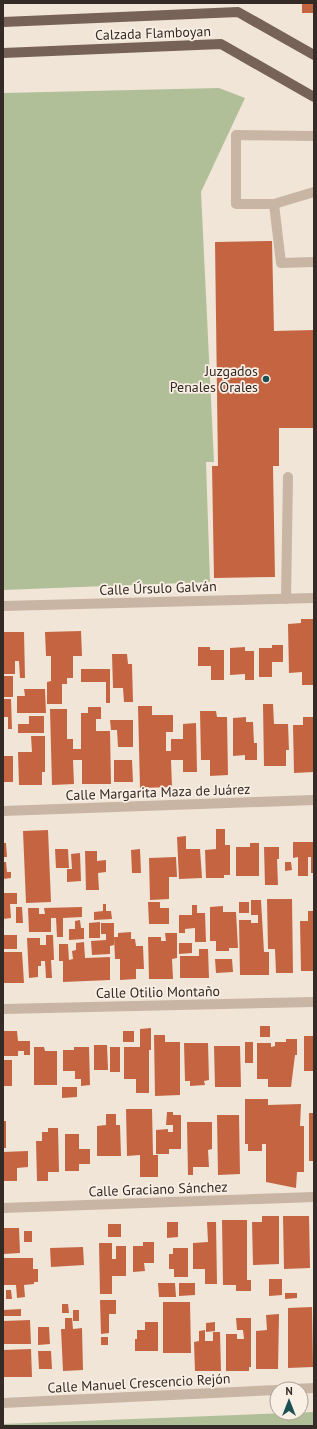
<svg xmlns="http://www.w3.org/2000/svg" width="317" height="1429" font-family="'PT Sans',sans-serif">
<style>
.green{fill:#b1bf98}
.building{fill:#c56441}
.lines{fill:none;stroke-linecap:round;stroke-linejoin:round}
.minor{stroke:#c8b5a4;stroke-width:10}
.major{stroke:#766257;stroke-width:10}
.poi-dot{fill:#1c5054;stroke:#f9efe4;stroke-width:1.5}
.labels{text-anchor:middle;stroke-width:3.5;stroke-linejoin:round;paint-order:stroke}
.street-label{font-size:14px;fill:#342a26;stroke:#f9efe4}
.poi-label{font-size:14px;fill:#342a26;stroke:#f9efe4;text-anchor:end}
</style>
<rect width="100%" height="100%" fill="#f1e5d8"/>
<g class="green">
<polygon points="219,88 245,98 201,192 214,462 206,462 210,582 3,590 3,93"/>
<polygon points="314,1412 314,1426 3,1426 3,1424"/>
</g>
<g class="building">
<rect x="302" y="3" width="12" height="10"/>
<polygon points="272,241 274,331 314,330 314,428 279,428 279,466 273,466 275,577 214,578 212,466 218,466 215,242"/>
<polygon points="301,619 314,619 314,685 302,685 302,672 289,673 288,624 301,623"/>
<polygon points="81,631 82,656 73,656 73,678 67,678 67,684 62,684 62,704 47,704 47,682 51,681 51,656 46,656 45,632"/>
<polygon points="3,632 24,632 25,678 20,678 19,661 15,661 15,674 3,674"/>
<polygon points="272,645 283,645 283,662 272,662 272,677 259,677 259,648 272,648"/>
<polygon points="198,647 210,647 210,650 224,650 224,680 211,680 211,666 198,666"/>
<polygon points="245,647 245,651 254,651 254,680 245,680 245,674 230,675 230,648"/>
<polygon points="112,654 127,654 128,664 132,664 133,702 124,702 123,688 113,688"/>
<polygon points="81,669 110,669 110,703 106,703 106,682 81,682"/>
<rect x="3" y="676" width="10" height="21"/>
<polygon points="24,689 45,689 46,713 17,713 17,696 25,696"/>
<polygon points="3,699 11,699 12,729 8,729 8,717 4,717"/>
<polygon points="263,704 273,704 274,724 288,724 289,750 286,750 286,766 264,766"/>
<polygon points="138,706 152,706 152,715 173,715 173,732 166,732 166,751 171,751 171,739 183,739 183,724 196,723 197,772 183,772 183,760 171,760 172,787 140,788"/>
<polygon points="88,707 101,707 101,719 96,719 96,731 110,731 111,784 82,784 82,760 73,760 74,784 52,785 50,709 67,709 67,739 73,739 73,749 81,749 81,713 88,713"/>
<polygon points="200,711 216,711 217,717 227,717 228,775 210,776 210,760 201,760"/>
<polygon points="29,716 44,716 44,733 18,733 18,724 29,724"/>
<polygon points="246,717 246,722 253,722 254,743 257,743 257,760 245,760 245,755 233,756 233,718"/>
<polygon points="303,717 314,717 314,772 294,773 293,725 303,725"/>
<polygon points="110,720 133,720 133,747 118,747 117,730 111,730"/>
<polygon points="31,736 45,736 45,772 42,772 42,785 19,785 18,752 32,752"/>
<rect x="3" y="756" width="10" height="26"/>
<polygon points="114,760 132,760 133,782 114,782"/>
<polygon points="216,829 225,829 225,845 230,845 230,875 224,875 224,878 206,878 205,850 216,849"/>
<polygon points="48,830 51,902 26,903 23,831"/>
<polygon points="186,836 186,849 200,849 202,878 179,879 177,837"/>
<polygon points="293,842 314,842 314,873 311,873 311,857 308,857 308,876 298,876 298,857 293,858"/>
<polygon points="3,843 6,843 7,857 3,857"/>
<polygon points="250,843 259,843 259,876 236,876 236,847 250,847"/>
<polygon points="264,847 279,847 279,859 277,859 278,885 265,885"/>
<polygon points="55,849 68,849 69,868 56,868"/>
<polygon points="140,849 141,873 132,873 131,850"/>
<polygon points="85,851 97,851 97,861 106,860 106,872 98,873 99,890 86,890"/>
<polygon points="80,853 81,881 67,882 67,869 72,869 71,854"/>
<polygon points="176,857 177,877 169,877 169,899 150,900 149,858"/>
<polygon points="3,862 6,862 7,872 11,872 11,878 3,879"/>
<polygon points="285,862 291,862 292,870 285,871"/>
<polygon points="3,893 17,893 17,904 10,904 11,918 3,919"/>
<polygon points="267,899 292,899 293,973 276,973 275,949 268,949"/>
<polygon points="251,900 261,900 264,952 269,952 269,975 240,975 239,920 251,920 251,923 258,923 258,915 251,915"/>
<polygon points="148,902 160,902 160,908 169,908 169,924 149,924"/>
<rect x="239" y="902" width="10" height="11"/>
<polygon points="103,904 106,904 106,911 111,911 112,919 94,920 94,912 103,911"/>
<polygon points="192,905 197,905 197,913 205,913 206,942 195,942 195,928 185,929 185,933 179,933 179,915 192,915"/>
<polygon points="223,906 223,912 236,912 238,948 229,948 229,951 216,951 216,941 210,941 210,907"/>
<polygon points="16,907 22,907 23,923 16,923"/>
<polygon points="82,907 82,917 63,918 63,937 57,937 56,918 51,918 51,932 29,932 28,908 39,908 39,914 45,914 44,908"/>
<polygon points="308,911 314,911 314,971 301,971 300,921 308,921"/>
<polygon points="80,920 81,928 84,928 84,939 69,940 69,929 75,929 75,921"/>
<polygon points="100,922 100,938 89,938 89,923"/>
<polygon points="101,923 114,923 114,945 110,946 110,954 92,955 91,941 106,940 106,934 101,934"/>
<polygon points="131,932 131,939 135,939 136,946 143,946 144,969 136,969 136,979 120,980 120,959 115,959 114,937 118,937 118,933"/>
<polygon points="165,933 177,933 177,958 172,959 173,979 149,979 148,937 161,937 161,941 166,941"/>
<rect x="3" y="935" width="14" height="14"/>
<polygon points="46,935 53,935 54,960 51,960 52,978 46,978 45,961 41,961 41,966 38,966 38,977 29,978 27,938 40,938 40,945 46,945"/>
<polygon points="84,942 85,958 110,957 110,980 63,982 63,961 59,961 59,944 68,944 69,961 69,960 73,959 72,951 76,950 76,943"/>
<polygon points="179,943 192,943 192,953 179,954"/>
<polygon points="199,949 208,949 209,978 180,978 180,956 199,956"/>
<polygon points="3,952 22,952 24,983 3,983"/>
<polygon points="215,959 232,959 233,972 216,973"/>
<rect x="260" y="1026" width="10" height="11"/>
<polygon points="151,1028 151,1050 149,1050 149,1093 136,1093 136,1079 124,1079 124,1047 140,1047 140,1029"/>
<polygon points="3,1031 17,1031 18,1041 30,1041 30,1055 24,1055 24,1051 18,1051 18,1056 3,1056"/>
<rect x="123" y="1031" width="11" height="11"/>
<polygon points="154,1035 165,1035 165,1042 180,1042 180,1095 155,1096"/>
<rect x="304" y="1036" width="10" height="35"/>
<polygon points="286,1039 297,1039 297,1055 295,1055 291,1087 268,1087 268,1079 257,1079 257,1043 271,1043 271,1047 275,1046 275,1042 286,1042"/>
<rect x="245" y="1042" width="8" height="21"/>
<polygon points="184,1043 208,1043 209,1080 204,1081 205,1085 190,1086 190,1081 185,1081"/>
<polygon points="94,1045 107,1045 108,1070 94,1070"/>
<polygon points="214,1046 240,1046 241,1087 215,1087"/>
<polygon points="34,1047 44,1047 45,1051 57,1051 57,1085 34,1085"/>
<polygon points="74,1047 89,1047 90,1085 81,1086 81,1079 75,1079 75,1071 63,1071 63,1050 74,1050"/>
<rect x="110" y="1047" width="10" height="25"/>
<rect x="3" y="1060" width="9" height="26"/>
<polygon points="62,1087 77,1087 77,1097 62,1098"/>
<polygon points="245,1099 268,1099 268,1105 301,1104 300,1126 304,1126 304,1172 297,1172 296,1188 266,1182 266,1144 262,1144 262,1151 248,1151 248,1144 245,1144"/>
<polygon points="126,1109 152,1109 153,1155 158,1155 158,1177 140,1177 140,1155 127,1156"/>
<polygon points="167,1112 173,1112 173,1115 181,1115 181,1149 169,1149 169,1154 156,1154 156,1130 168,1129 168,1132 173,1132 173,1125 166,1125"/>
<rect x="309" y="1113" width="5" height="48"/>
<polygon points="106,1114 116,1114 116,1125 120,1125 121,1156 97,1156 97,1126 106,1125"/>
<polygon points="217,1115 239,1115 240,1174 218,1175"/>
<rect x="3" y="1121" width="3" height="27"/>
<polygon points="187,1122 212,1122 212,1149 208,1150 209,1167 193,1167 193,1175 188,1175"/>
<polygon points="48,1128 58,1128 59,1172 48,1172 48,1181 37,1181 36,1141 42,1141 42,1132 48,1132"/>
<polygon points="65,1134 79,1134 79,1149 90,1149 90,1164 79,1164 79,1171 65,1171"/>
<polygon points="28,1151 28,1167 17,1168 17,1181 3,1181 3,1152"/>
<polygon points="262,1216 279,1216 279,1264 253,1265 252,1222 262,1222"/>
<polygon points="283,1216 309,1216 310,1268 284,1269"/>
<polygon points="222,1220 247,1220 247,1280 251,1280 251,1291 236,1291 236,1285 223,1285"/>
<polygon points="167,1222 178,1222 178,1237 167,1238"/>
<polygon points="207,1222 216,1222 217,1284 205,1284 205,1269 193,1269 193,1243 208,1242"/>
<rect x="108" y="1224" width="13" height="13"/>
<polygon points="3,1228 19,1228 20,1253 3,1254"/>
<rect x="24" y="1231" width="8" height="11"/>
<polygon points="143,1242 154,1242 154,1263 144,1263 145,1271 133,1272 133,1246 143,1246"/>
<polygon points="99,1243 112,1243 112,1259 116,1259 116,1246 126,1246 126,1276 112,1276 112,1294 100,1294"/>
<polygon points="83,1247 84,1265 51,1267 50,1248"/>
<polygon points="173,1248 188,1248 188,1277 174,1277 174,1269 169,1269 169,1254 173,1254"/>
<polygon points="3,1258 33,1258 33,1269 38,1269 38,1282 34,1282 34,1284 24,1285 25,1297 17,1298 16,1285 3,1285"/>
<polygon points="269,1279 282,1279 282,1295 269,1296"/>
<polygon points="158,1283 175,1283 176,1297 159,1297"/>
<polygon points="179,1283 195,1283 195,1295 179,1296"/>
<polygon points="6,1290 11,1290 12,1299 6,1299"/>
<polygon points="285,1293 297,1293 297,1298 285,1299"/>
<polygon points="100,1300 116,1300 116,1314 109,1314 109,1333 101,1334"/>
<polygon points="163,1302 190,1302 191,1353 163,1353"/>
<polygon points="62,1304 68,1304 69,1313 62,1313"/>
<polygon points="312,1307 313,1367 288,1368 288,1308"/>
<polygon points="21,1309 21,1316 3,1316 3,1310"/>
<rect x="73" y="1310" width="6" height="11"/>
<polygon points="279,1314 278,1369 256,1369 256,1331 267,1330 266,1315"/>
<polygon points="65,1318 72,1318 73,1329 82,1328 83,1370 63,1371 61,1329 65,1329"/>
<polygon points="236,1318 251,1318 251,1367 249,1367 249,1371 226,1371 226,1334 237,1334 237,1339 244,1339 243,1330 237,1330"/>
<polygon points="30,1320 31,1344 3,1344 3,1321"/>
<polygon points="145,1322 158,1322 158,1351 135,1351 135,1339 137,1339 137,1330 145,1330"/>
<polygon points="215,1322 215,1331 206,1332 206,1323"/>
<polygon points="38,1327 49,1327 50,1344 38,1345"/>
<polygon points="205,1330 205,1341 213,1341 213,1332 220,1332 221,1371 195,1371 194,1342 199,1341 199,1331"/>
<rect x="101" y="1337" width="7" height="8"/>
<polygon points="31,1349 32,1377 3,1377 3,1350"/>
<polygon points="38,1351 51,1351 52,1369 39,1369"/>
</g>
<g class="lines">
<g class="minor">
<polyline points="314,136 236,135 236,204 274,204 314,192"/>
<polyline points="274,204 281,263 314,262"/>
<polyline points="286,599 288,477"/>
<polyline points="3,606 314,598"/>
<polyline points="3,811 314,800"/>
<polyline points="3,1009 314,1002"/>
<polyline points="3,1208 314,1197"/>
<polyline points="294,1389 314,1388"/>
<polyline points="3,1403 277,1390"/>
</g>
<g class="major">
<polyline points="3,22 238,12 314,55"/>
<polyline points="3,53 221,44 314,97"/>
</g>
</g>
<circle class="poi-dot" cx="266" cy="379" r="4"/>
<g class="labels">
<g class="street-label">
<text transform="translate(153 33) rotate(-2)" y="5">Calzada Flamboyan</text>
<text transform="translate(158 588) rotate(-2)" y="5">Calle Úrsulo Galván</text>
<text transform="translate(158 792) rotate(-2)" y="5">Calle Margarita Maza de Juárez</text>
<text transform="translate(158 992) rotate(-1)" y="5">Calle Otilio Montaño</text>
<text transform="translate(158 1189) rotate(-2)" y="5">Calle Graciano Sánchez</text>
<text transform="translate(139 1383) rotate(-3)" y="5">Calle Manuel Crescencio Rejón</text>
</g>
<g class="poi-label">
<text x="258" y="376">Juzgados<tspan x="258" dy="16">Penales Orales</tspan></text>
</g>
</g>
<rect width="317" height="1429" fill="none" stroke="#342a26" stroke-width="8"/>
<g transform="translate(289 1401)"><circle r="19" fill="#f9efe4" stroke="#aaa098"/>
<path d="M0-3L7 15L0 10L-7 15Z" fill="#1c5054"/>
<text y="-6" font-size="11" font-weight="bold" text-anchor="middle" fill="#342a26">N</text>
</g>
</svg>
